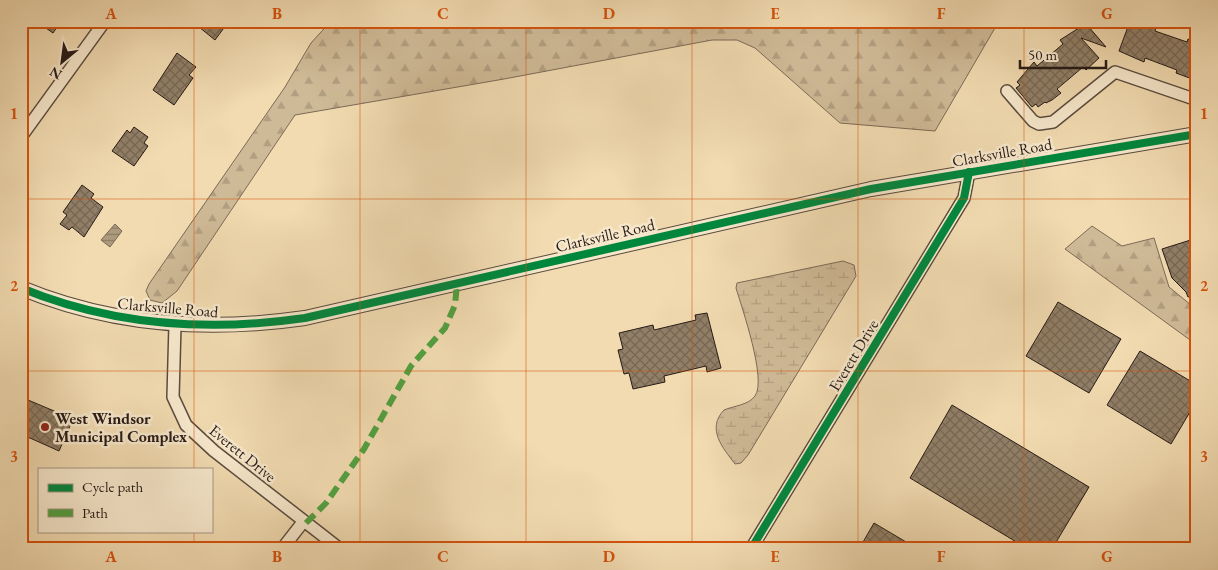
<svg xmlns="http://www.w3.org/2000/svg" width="1218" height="570" font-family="'EB Garamond',serif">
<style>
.forest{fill:url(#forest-firs);stroke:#7b6a57}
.wetland{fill:url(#wetland-marsh);stroke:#7b6a57}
.water{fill:url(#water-rules);stroke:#776754}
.building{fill:url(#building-cross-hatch);stroke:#271b17}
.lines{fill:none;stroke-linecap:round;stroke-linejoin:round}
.minor-casing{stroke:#5a4b3e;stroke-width:14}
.tertiary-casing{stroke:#5a4b3e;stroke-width:16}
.minor{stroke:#f7e8cc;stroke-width:11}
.tertiary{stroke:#f7e8cc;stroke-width:14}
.quiet{stroke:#51a140;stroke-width:6;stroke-dasharray:12 6;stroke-linecap:butt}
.cycleway-casing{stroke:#f7e8cc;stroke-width:11}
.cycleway{stroke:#00873e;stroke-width:8}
.grid{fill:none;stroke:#d5530d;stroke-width:1;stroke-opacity:0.55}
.poi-dot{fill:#8f2418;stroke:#f7e8cc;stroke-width:2}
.labels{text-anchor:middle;stroke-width:5;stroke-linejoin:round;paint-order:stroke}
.street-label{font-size:16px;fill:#271b17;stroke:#f7e8cc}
.poi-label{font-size:16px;font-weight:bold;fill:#271b17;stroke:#f7e8cc;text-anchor:start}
.neatline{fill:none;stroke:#d5530d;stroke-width:2}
.grid-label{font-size:16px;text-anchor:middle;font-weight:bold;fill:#d5530d}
</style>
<defs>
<pattern id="forest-firs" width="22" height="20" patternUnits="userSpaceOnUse" patternTransform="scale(1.25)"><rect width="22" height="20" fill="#cfba97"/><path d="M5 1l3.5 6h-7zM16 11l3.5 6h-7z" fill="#b29f81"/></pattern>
<pattern id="wetland-marsh" width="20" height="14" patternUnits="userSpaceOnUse" patternTransform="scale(1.25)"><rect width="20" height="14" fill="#cfba97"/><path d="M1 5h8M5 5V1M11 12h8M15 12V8" fill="none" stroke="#b29f81"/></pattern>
<pattern id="water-rules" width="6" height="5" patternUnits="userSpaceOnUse" patternTransform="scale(1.25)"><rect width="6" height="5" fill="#ad9a7d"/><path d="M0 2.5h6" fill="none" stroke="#8d7d65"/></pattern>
<pattern id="building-cross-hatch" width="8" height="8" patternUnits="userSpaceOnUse" patternTransform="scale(1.25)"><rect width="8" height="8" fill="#917f67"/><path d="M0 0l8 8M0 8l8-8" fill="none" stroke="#766754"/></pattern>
</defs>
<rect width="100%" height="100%" fill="#f2dbb1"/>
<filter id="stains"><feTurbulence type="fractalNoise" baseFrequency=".004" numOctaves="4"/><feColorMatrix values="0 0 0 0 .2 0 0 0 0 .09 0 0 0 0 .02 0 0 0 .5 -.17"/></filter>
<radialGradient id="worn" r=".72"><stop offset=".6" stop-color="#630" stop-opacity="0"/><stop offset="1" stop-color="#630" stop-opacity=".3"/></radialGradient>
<g class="forest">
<polygon points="331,21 999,21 935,131 840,123 755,48 737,40 712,40 504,79 295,115 177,291 162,303 150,300 146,291 149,284 285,87 311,43"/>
<polygon points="1092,226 1122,246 1154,238 1169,287 1197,310 1197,345 1065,249"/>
</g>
<path class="wetland" d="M843 261 854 265 856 276 748 455 741 463 735 464C723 448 706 429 724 410 733 406 749 405 755 396 767 380 742 308 736 288L737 283Z"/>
<polygon class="water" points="115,224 122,231 110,247 101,240"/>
<g class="building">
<polygon points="36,21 61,21 53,33"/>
<polygon points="203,21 229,21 215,40 199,27"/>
<polygon points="1130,21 1139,21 1156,27 1155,31 1187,42 1188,39 1197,42 1195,80 1176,73 1177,70 1145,58 1144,62 1119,51"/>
<polygon points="1082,26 1085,29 1088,26 1106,47 1081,38 1099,58 1086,70 1083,67 1057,89 1061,93 1052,100 1046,103 1045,102 1038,107 1036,104 1032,107 1016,88 1020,85 1017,82 1034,62 1037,66 1063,44 1060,40"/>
<polygon points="177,53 196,67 189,75 193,78 174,105 153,90"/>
<polygon points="134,127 148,137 144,143 148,146 134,166 112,151 127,130 130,133"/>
<polygon points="82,185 94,194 91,198 103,207 84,237 72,227 69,230 60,224 67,215 63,212"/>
<polygon points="1197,238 1197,295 1188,297 1186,292 1172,278 1162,249"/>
<polygon points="1058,302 1121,339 1089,393 1026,356"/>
<polygon points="707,313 721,368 707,372 706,366 664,376 665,382 633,389 629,373 624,374 618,350 623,349 619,333 653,325 654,330 696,320 695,315"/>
<polygon points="1140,351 1197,385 1197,400 1171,444 1107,405"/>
<polygon points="21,397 73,419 59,451 21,434"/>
<polygon points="952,405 1089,487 1052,549 1028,549 910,478"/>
<polygon points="874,523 918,549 859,549"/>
</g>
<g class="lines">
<g class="minor-casing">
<g id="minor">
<polyline points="1007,91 1033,121 1039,124 1053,122 1115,72 1197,100"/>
<polyline points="21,137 105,21"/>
<polyline points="175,325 173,397 186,425 214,451 340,549"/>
<polyline points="282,549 303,522"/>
<polyline points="751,549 964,198 969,172"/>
</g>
</g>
<g class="tertiary-casing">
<path id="tertiary" d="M21 288C113 326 208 332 305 318L871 189 1197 134"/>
</g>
<use href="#minor" class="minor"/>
<use href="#tertiary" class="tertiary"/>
<polyline class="quiet" points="306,523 326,503 364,449 411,366 445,328 455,305 457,284"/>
<g class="cycleway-casing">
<g id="cycleway">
<path d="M21 288C113 326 208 332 305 318L871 189 1197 134"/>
<polyline points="751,549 964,198 969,172"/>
</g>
</g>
<use href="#cycleway" class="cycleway"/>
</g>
<path class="grid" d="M194 21V469M360 21V549M526 21V549M692 21V549M858 21V549M1024 21V549M21 199H1197M21 371H1197M194 531V549"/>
<circle class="poi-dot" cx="45" cy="427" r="5"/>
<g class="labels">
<g class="street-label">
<text transform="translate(1002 152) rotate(-10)" y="6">Clarksville Road</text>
<text transform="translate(605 235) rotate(-13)" y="6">Clarksville Road</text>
<text transform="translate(168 307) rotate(5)" y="6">Clarksville Road</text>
<text transform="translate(853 355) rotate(-59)" y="6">Everett Drive</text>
<text transform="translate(243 453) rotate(39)" y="6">Everett Drive</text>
</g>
<g class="poi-label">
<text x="55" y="424">West Windsor<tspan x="55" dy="18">Municipal Complex</tspan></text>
</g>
</g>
<rect width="1218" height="570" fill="none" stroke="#f2dbb1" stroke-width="55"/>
<rect x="38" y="468" width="175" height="65" fill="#f7e8cc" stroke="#a49684"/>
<rect x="48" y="484" width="25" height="8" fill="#00873e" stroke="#a49684"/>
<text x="82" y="492" font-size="15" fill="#271b17">Cycle path</text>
<rect x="48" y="509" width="25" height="8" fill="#51a140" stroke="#a49684"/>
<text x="82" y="518" font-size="15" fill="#271b17">Path</text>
<g transform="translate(62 62) rotate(209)" stroke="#f7e8cc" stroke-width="4" paint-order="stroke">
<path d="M0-4L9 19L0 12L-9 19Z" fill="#271b17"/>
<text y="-8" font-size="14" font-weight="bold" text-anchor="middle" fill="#271b17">N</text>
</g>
<path d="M1020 60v8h86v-8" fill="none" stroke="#271b17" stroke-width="2.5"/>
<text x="1028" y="60" font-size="15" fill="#271b17" stroke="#f7e8cc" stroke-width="4" paint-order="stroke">50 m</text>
<rect x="28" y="28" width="1162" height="514" class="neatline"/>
<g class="grid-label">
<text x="111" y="19">A</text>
<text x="277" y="19">B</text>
<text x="443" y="19">C</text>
<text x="609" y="19">D</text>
<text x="775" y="19">E</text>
<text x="941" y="19">F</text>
<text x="1107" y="19">G</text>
<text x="14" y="119">1</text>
<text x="1204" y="119">1</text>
<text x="14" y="291">2</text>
<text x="1204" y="291">2</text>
<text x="14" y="462">3</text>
<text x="1204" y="462">3</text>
<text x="111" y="562">A</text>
<text x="277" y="562">B</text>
<text x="443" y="562">C</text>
<text x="609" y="562">D</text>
<text x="775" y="562">E</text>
<text x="941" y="562">F</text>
<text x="1107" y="562">G</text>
</g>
<rect width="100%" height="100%" filter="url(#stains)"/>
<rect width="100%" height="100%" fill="url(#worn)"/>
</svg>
